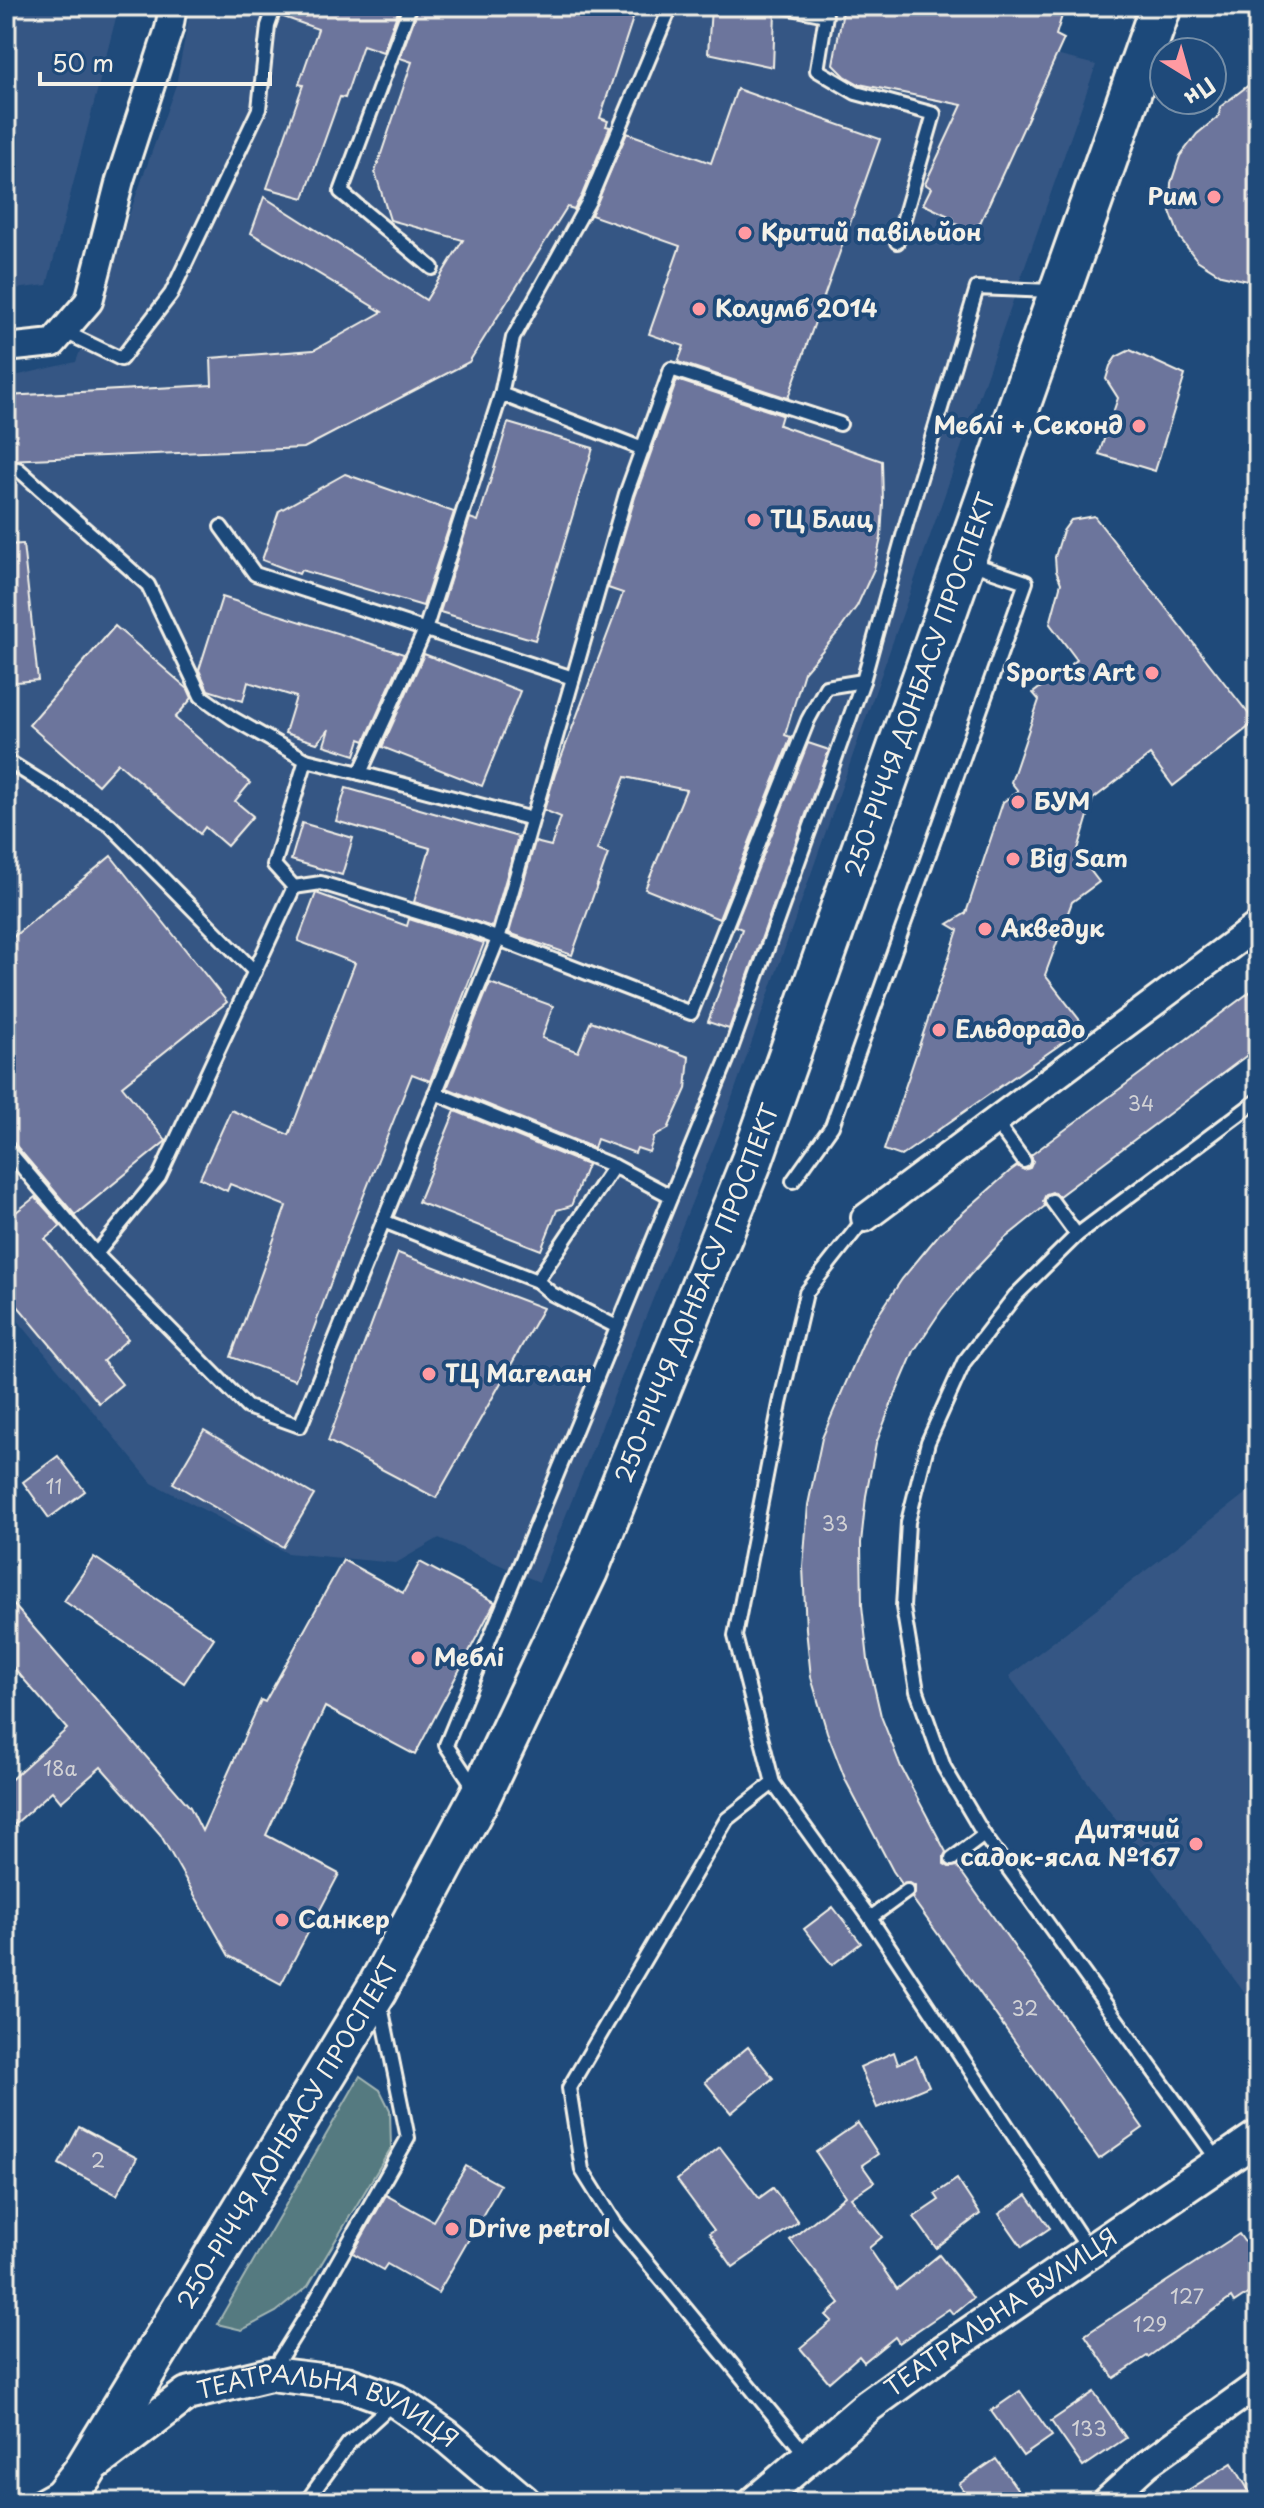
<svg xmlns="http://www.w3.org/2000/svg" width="1264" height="2508" font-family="'Playpen Sans',sans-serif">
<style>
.built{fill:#365784}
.green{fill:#557a80;stroke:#a4b6b4;stroke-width:2}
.building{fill:#6c749c;stroke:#f4f1e8;stroke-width:2}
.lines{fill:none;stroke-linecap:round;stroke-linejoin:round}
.service-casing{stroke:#f4f1e8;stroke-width:18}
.minor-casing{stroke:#f4f1e8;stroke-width:32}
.tertiary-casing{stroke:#f4f1e8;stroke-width:38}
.primary-casing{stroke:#f4f1e8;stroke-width:46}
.service{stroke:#1f4a7a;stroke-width:12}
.minor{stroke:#1f4a7a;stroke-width:26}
.tertiary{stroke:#1f4a7a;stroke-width:32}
.primary{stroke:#1f4a7a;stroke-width:40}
.poi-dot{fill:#ff9aa2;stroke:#1f4a7a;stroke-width:3}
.labels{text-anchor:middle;stroke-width:8;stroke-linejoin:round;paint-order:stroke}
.number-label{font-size:20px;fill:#d2d2d5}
.poi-label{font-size:24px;font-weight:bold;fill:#f4f1e8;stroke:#1f4a7a;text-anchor:start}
.street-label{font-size:24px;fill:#f4f1e8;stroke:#1f4a7a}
</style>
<rect width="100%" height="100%" fill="#1f4a7a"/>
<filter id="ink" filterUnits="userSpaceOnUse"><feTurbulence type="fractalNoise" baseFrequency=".0125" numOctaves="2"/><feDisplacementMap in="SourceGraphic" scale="16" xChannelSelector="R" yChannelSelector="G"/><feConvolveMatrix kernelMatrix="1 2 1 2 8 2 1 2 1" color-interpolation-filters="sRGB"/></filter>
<g filter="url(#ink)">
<g class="built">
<polygon points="6,6 119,6 47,285 6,290"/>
<polygon points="191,6 858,6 1096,65 720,1132 539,1582 439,1538 396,1563 287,1553 152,1483 6,1306 6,378 76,362 176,85"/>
<polygon points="1258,1484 1258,2011 1009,1676"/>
</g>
<polygon class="green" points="360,2076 380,2090 390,2110 391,2148 308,2286 276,2312 242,2330 217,2324"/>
<g class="building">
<polygon points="284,6 400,6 383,52 363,45 345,98 340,97 304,198 267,188 303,85 299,84 318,29 281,16"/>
<polygon points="419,6 637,6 600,118 608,121 606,126 610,127 582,195 574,209 567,207 469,362 304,448 6,460 6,396 212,385 211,358 314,350 382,312 251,233 264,197 426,300 463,240 390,220 375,172 412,62 400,58"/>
<polygon points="844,6 1065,6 1056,35 1064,39 980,223 971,230 955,224 953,218 923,204 931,188 925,184 962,105 859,84 845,76 833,64"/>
<polygon points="711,8 775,12 773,67 708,53"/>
<polygon points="1258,78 1258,274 1248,281 1221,275 1197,260 1180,238 1170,211 1171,183 1180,156 1197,134 1219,116 1220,107"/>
<polygon points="737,89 880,139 788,398 678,362 684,346 649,334 680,246 591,215 627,133 711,163"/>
<polygon points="1130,350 1185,375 1155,471 1099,454 1118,398 1106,379 1110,366 1116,357"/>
<polygon points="677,380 782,415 779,425 882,461 883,503 881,538 874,569 857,606 839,631 804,672 785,735 791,737 719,919 645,889 686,790 625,777 597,850 608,854 572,955 509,933 535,842 551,846 561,817 544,810 555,774 623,593 608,588 635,497"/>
<polygon points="508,423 593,448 535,640 440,612 470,518 478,521"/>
<polygon points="345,474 454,512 423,606 301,570 299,574 262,560 279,511"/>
<polygon points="1094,516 1255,722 1173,786 1150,755 1093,799 1077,853 1099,882 1072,902 1045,975 1085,1027 901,1156 884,1150 958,930 948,924 966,913 1003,802 1018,791 1011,782 1039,700 1033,693 1077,660 1050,624 1061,583 1056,571 1055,557 1063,531 1071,520"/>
<polygon points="23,544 38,680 6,683 6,545"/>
<polygon points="222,597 404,654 365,741 360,739 355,755 324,745 329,729 317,743 285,733 296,697 248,682 243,701 208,690 199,670"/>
<polygon points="115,626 188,689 192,698 175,718 250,783 235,801 253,816 227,846 205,827 200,834 118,763 98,785 29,725"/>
<polygon points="424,654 520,691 482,786 382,747"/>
<polygon points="808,743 829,750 729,1029 708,1022 742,929 735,926"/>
<polygon points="346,788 518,837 492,927 414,902 430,848 336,821"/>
<polygon points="302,823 353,838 342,875 291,860"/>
<polygon points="111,856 227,1002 122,1086 166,1141 75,1215 6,1134 6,943"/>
<polygon points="316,893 407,926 409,919 484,943 430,1081 412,1074 350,1230 295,1380 231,1357 286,1206 230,1184 227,1191 200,1178 231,1110 289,1135 355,963 298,941"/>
<polygon points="490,983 553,1006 542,1038 578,1052 591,1021 689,1057 686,1089 668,1129 654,1137 649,1152 637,1148 635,1153 597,1139 594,1148 447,1088"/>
<polygon points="1258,986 1258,1047 1059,1196 1052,1192 1046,1194 1043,1201 1045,1206 1004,1239 970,1275 942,1309 914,1351 893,1400 876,1444 866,1496 861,1543 862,1605 868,1660 881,1716 901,1767 946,1852 944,1856 944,1864 949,1867 957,1866 1143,2128 1099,2159 912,1898 915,1894 915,1886 910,1883 902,1884 893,1871 846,1781 827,1732 811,1677 806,1629 803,1567 808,1505 822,1438 869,1329 902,1279 940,1233 1010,1171 1017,1166 1024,1170 1030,1168 1033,1161 1031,1155"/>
<polygon points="455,1111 587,1165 571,1206 557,1210 541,1250 418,1202"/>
<polygon points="35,1197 61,1226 45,1239 128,1339 103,1361 122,1384 99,1403 6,1292 6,1220"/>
<polygon points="398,1253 543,1308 436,1498 328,1441"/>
<polygon points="204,1430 314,1495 283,1547 173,1483"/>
<polygon points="58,1456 85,1491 49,1518 23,1482"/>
<polygon points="94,1557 214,1638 184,1683 64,1601"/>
<polygon points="343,1560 403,1593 420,1562 495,1602 415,1755 325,1707 266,1835 339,1874 281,1984 229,1956 160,1834 101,1767 61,1802 52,1791 6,1832 6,1784 67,1729 6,1659 6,1596 190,1807 202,1831 261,1700 265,1702"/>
<polygon points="833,1907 861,1943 832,1965 804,1929"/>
<polygon points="748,2047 773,2078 731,2113 705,2082"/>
<polygon points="894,2052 898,2064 916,2056 929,2086 877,2108 860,2067"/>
<polygon points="858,2123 878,2154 862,2165 874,2182 851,2198 882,2237 869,2248 897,2289 939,2255 973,2298 953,2314 949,2309 899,2343 895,2337 864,2362 859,2356 829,2382 800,2348 832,2321 826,2315 840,2303 790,2240 845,2196 816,2152"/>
<polygon points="79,2127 137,2158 117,2195 59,2164"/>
<polygon points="720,2147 759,2198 773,2188 798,2222 733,2267 709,2233 714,2230 677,2180"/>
<polygon points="466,2166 500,2185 438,2293 387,2264 383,2270 353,2253 386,2195 433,2221"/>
<polygon points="957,2179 980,2214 936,2248 914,2217 939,2200 935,2194"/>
<polygon points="1027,2195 1050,2228 1022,2247 999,2214"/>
<polygon points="1239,2234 1258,2261 1258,2287 1234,2303 1231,2298 1148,2357 1147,2356 1114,2378 1085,2335"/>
<polygon points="1020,2391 1052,2436 1023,2456 991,2411"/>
<polygon points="1094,2392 1126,2438 1083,2467 1051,2421"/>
<polygon points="996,2459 1020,2493 1006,2502 971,2502 959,2484"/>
<polygon points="1232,2463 1256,2502 1169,2502"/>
</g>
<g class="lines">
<g class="service-casing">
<g id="service">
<polyline points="410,6 341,192 432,268"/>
<polyline points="782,6 826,15 817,70 856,93 934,114 897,242"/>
<polyline points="63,331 121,359 171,294 259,109 268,26 275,6"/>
<polyline points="501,394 513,338 590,199 671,6"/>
<polyline points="6,470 18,469 148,585 201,696 232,718 306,760"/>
<polyline points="221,527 255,574 573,678"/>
<polyline points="6,760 110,825 255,972"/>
<polyline points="532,819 360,773 425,630 501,394 643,449"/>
<polyline points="294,887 274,865 306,760 360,773"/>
<polyline points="995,1121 1024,1161"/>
<polyline points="6,1148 96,1254 159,1177 294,887 321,883 473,929 691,1013 808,720 826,687 863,681"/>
<polyline points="614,1166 671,1196"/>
<polyline points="793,1181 832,1126 1026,582 970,563"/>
<polyline points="1052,1201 1077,1235"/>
<polyline points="865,1218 806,1293 780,1404 735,1636 773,1783 870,1918 1089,2250"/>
<polyline points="383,1221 537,1281 614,1166 435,1093"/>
<polyline points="96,1254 247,1407 300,1426 498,939 626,494 671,369 840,424"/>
<polyline points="537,1281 552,1294 617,1327"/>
<polyline points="773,1783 727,1819 569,2088 582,2170 615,2223 807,2456"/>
<polyline points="476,1790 446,1745 727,1060 863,681 906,525 977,288 1052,291"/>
<polyline points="952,1859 984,1835"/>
<polyline points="870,1918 907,1891"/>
<polyline points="1219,2162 984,1835 944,1767 917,1691 903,1607 908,1522 928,1442 964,1362 1015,1296 1077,1235 1258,1100"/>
<polyline points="272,2371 312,2307 408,2138 380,2001"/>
<polyline points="28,2502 55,2487"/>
<polyline points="306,2502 348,2444 393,2403"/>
</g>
</g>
<g class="minor-casing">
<g id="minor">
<polyline points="6,348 53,343 89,301 120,180 169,29 173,6"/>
<polyline points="865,1218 1258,925"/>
<polyline points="1105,2502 1147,2464 1258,2384"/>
</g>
</g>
<g class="tertiary-casing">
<g id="tertiary">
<path id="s1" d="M92 2466 187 2394 270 2374 346 2383 396 2401 445 2435 524 2502"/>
<path id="s2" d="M756 2502 868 2406 934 2358 1258 2137"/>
</g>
</g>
<g class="primary-casing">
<g id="primary">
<path id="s3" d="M60 2502 83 2473 377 1989 480 1796 587 1571 752 1160 1161 6"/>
</g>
</g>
<use href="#service" class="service"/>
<use href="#minor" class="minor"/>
<use href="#tertiary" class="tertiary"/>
<use href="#primary" class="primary"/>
</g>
</g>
<g class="poi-dot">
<circle cx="1214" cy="197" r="8"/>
<circle cx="745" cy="233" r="8"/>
<circle cx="699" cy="309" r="8"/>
<circle cx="1139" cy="426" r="8"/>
<circle cx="754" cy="520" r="8"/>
<circle cx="1152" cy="673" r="8"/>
<circle cx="1018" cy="802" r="8"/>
<circle cx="1013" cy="859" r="8"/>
<circle cx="985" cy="929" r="8"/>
<circle cx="939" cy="1030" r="8"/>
<circle cx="429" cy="1374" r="8"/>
<circle cx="418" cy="1658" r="8"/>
<circle cx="1196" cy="1844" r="8"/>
<circle cx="282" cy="1920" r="8"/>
<circle cx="452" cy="2229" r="8"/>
</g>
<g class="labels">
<g class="number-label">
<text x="1141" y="1111">34</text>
<text x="54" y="1494">11</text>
<text x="835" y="1531">33</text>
<text x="60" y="1776">18а</text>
<text x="1025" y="2016">32</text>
<text x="98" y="2168">2</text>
<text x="1187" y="2304">127</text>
<text x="1150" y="2332">129</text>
<text x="1089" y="2436">133</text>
</g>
<g class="poi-label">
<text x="1198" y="205" text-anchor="end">Рим</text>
<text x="761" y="241">Критий павільйон</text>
<text x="715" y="317">Колумб 2014</text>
<text x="1123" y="434" text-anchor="end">Меблі + Секонд</text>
<text x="770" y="528">ТЦ Блиц</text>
<text x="1136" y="681" text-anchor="end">Sports Art</text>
<text x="1034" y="810">БУМ</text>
<text x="1029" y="867">Big Sam</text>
<text x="1001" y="937">Акведук</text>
<text x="955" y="1038">Ельдорадо</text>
<text x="445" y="1382">ТЦ Магелан</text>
<text x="434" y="1666">Меблі</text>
<text x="1180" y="1838" text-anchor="end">Дитячий<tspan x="1180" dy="28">садок-ясла №167</tspan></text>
<text x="298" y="1928">Санкер</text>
<text x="468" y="2237">Drive petrol</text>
</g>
<g class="street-label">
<text dy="8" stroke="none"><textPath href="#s3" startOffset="2018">250-РІЧЧЯ ДОНБАСУ ПРОСПЕКТ</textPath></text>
<text dy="8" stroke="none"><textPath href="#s3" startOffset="1370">250-РІЧЧЯ ДОНБАСУ ПРОСПЕКТ</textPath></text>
<text dy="8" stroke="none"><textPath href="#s3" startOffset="434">250-РІЧЧЯ ДОНБАСУ ПРОСПЕКТ</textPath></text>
<text dy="8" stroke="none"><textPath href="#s2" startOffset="310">ТЕАТРАЛЬНА ВУЛИЦЯ</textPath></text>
<text dy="8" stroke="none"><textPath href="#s1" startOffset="268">ТЕАТРАЛЬНА ВУЛИЦЯ</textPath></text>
</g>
</g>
<rect width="1264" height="2508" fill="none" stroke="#1f4a7a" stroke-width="32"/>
<rect x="16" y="16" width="1232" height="2476" fill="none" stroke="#f4f1e8" stroke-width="3" filter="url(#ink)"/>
<g transform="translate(1188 76) rotate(143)"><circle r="38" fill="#1f4a7a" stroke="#748da6" stroke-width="2"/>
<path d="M0-6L14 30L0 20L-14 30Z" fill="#ff9aa2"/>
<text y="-12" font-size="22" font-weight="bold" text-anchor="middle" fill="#f4f1e8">Пн</text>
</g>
<path d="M40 72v12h230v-12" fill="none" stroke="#f4f1e8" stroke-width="4"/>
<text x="52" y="72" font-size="24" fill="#f4f1e8" stroke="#1f4a7a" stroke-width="6" paint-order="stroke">50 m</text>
</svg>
